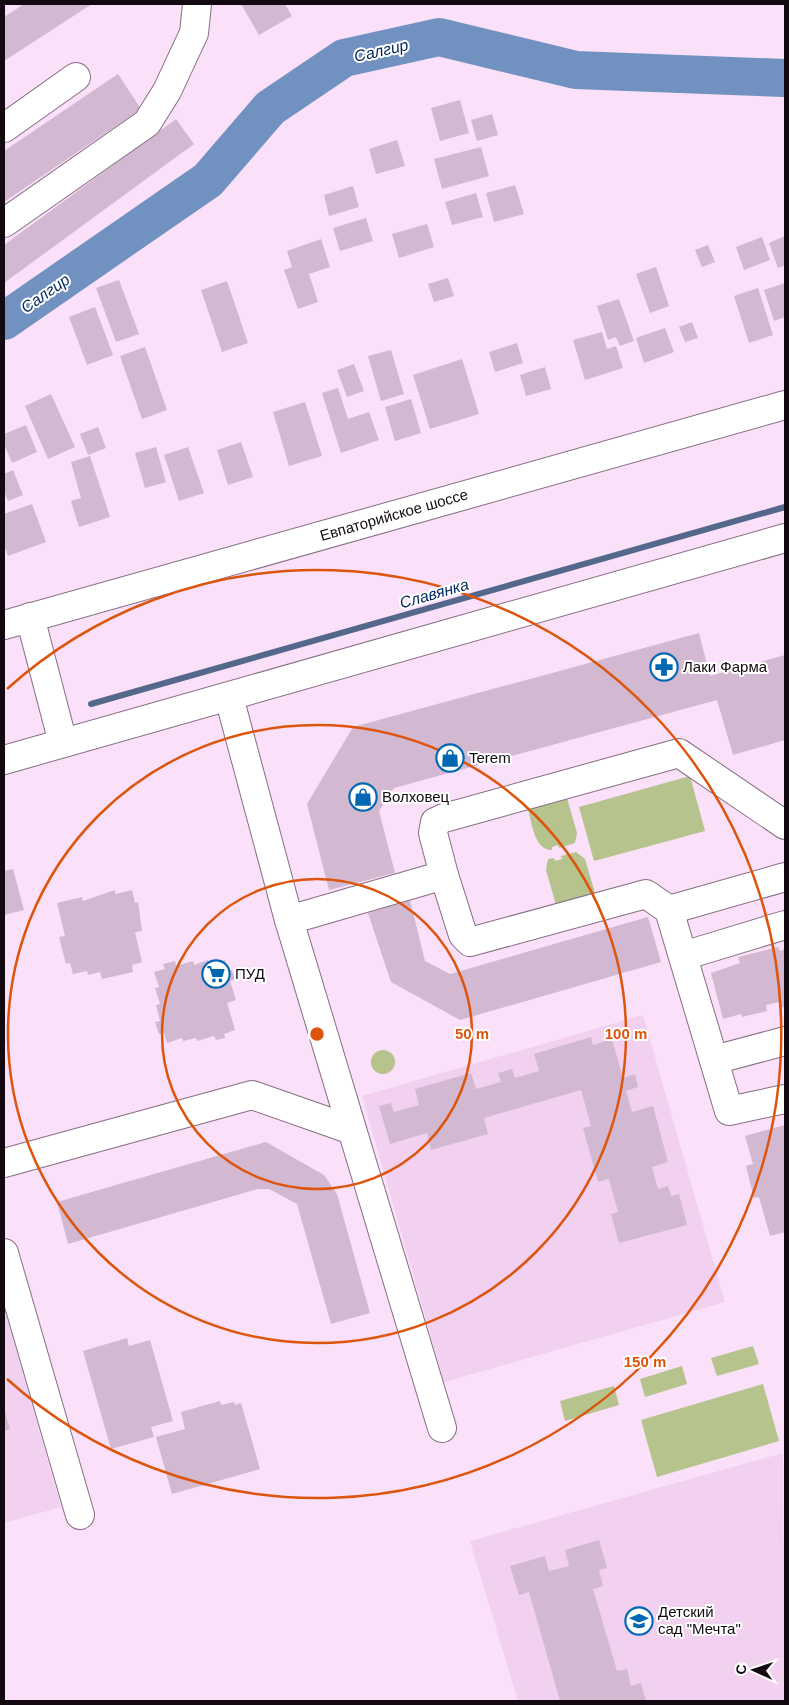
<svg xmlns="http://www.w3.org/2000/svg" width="789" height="1705" font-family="Helvetica,sans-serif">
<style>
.built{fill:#f1d1ef}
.green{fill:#b6c38d}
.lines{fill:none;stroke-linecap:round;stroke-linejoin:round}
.stream{stroke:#54688c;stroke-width:6}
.river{stroke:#7191c1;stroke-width:38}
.building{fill:#d2b8d0}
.minor-casing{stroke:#856e83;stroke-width:30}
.major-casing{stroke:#856e83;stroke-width:30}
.minor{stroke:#fff;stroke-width:28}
.major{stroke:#fff;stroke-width:28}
.ring{fill:none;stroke:#dd550c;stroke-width:2.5}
.labels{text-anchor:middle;stroke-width:4;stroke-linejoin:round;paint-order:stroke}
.street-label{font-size:15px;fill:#120911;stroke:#fff}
.poi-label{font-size:15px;fill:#120911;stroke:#fff;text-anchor:start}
.water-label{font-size:16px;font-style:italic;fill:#00275f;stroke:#fff}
.centre{fill:#dd550c;stroke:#fff;stroke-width:2.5}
.ring-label{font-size:15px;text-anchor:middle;font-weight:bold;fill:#dd550c;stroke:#fff;stroke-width:4;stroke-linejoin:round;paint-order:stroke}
</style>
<rect width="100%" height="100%" fill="#fae0f8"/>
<g class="built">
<polygon points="643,1015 725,1302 444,1382 362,1096"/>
<polygon points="4,1306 61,1507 4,1523"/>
<polygon points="783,1453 785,1701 518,1701 470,1541"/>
</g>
<g class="green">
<polygon points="690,776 705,831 594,861 579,807"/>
<path d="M567 798 577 833 575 843 559 848 558 845 552 847V850C534 850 532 823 528 809Z"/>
<polygon points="576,852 585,859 595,893 556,905 546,870 548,859 554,858 555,861 562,859 561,856"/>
<circle cx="383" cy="1062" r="12"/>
<polygon points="753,1346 759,1364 717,1376 711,1358"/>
<polygon points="682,1366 687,1384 645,1397 640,1379"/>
<polygon points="763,1384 779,1441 657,1477 641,1420"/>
<polygon points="614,1386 619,1405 565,1421 560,1401"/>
</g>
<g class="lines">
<polyline class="stream" points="91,704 785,507"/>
<polyline class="river" points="4,321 208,180 270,108 344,58 439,37 576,70 785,78"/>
</g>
<g class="building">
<polygon points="24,4 92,4 4,61 4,17"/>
<polygon points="241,4 285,4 292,16 259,35"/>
<polygon points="118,74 141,109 4,202 4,151"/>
<polygon points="460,100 469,133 440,141 431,108"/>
<polygon points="492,114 498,135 477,141 471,120"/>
<polygon points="176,119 194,144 4,283 4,245"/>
<polygon points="397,140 405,166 376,174 369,149"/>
<polygon points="481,147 489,176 442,189 434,159"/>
<polygon points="515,185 524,214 494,222 486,193"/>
<polygon points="353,186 359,207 329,216 324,195"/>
<polygon points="476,193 483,217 452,225 445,202"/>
<polygon points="366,218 373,241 340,251 333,228"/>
<polygon points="427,224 434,247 399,258 392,234"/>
<polygon points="785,236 785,265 778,268 769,243"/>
<polygon points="762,237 770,260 744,270 736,247"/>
<polygon points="321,239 330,267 309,274 318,302 298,309 284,270 292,267 287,251"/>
<polygon points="708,245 715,262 702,267 695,250"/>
<polygon points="656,267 669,306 650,313 636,274"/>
<polygon points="448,278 454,296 434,302 428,284"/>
<polygon points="119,280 139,334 116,342 96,288"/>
<polygon points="227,281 248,343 222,352 201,290"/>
<polygon points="785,283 785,317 774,321 764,290"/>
<polygon points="758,288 773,335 749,343 734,296"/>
<polygon points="619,299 634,341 620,346 616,337 608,340 597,306"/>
<polygon points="95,307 113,355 87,365 69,317"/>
<polygon points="692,322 698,338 685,342 679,327"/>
<polygon points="665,328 674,352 644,363 636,338"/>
<polygon points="602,332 607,349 616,346 623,368 585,380 573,340"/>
<polygon points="517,343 523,363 495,372 489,352"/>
<polygon points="145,347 167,410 142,419 120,356"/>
<polygon points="391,350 404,394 381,401 368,356"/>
<polygon points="462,359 479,414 430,429 413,375"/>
<polygon points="354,364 364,391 347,397 337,370"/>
<polygon points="545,367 551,389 526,396 520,375"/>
<polygon points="338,388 348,419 369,412 379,440 341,453 322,393"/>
<polygon points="51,394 75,447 48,459 25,406"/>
<polygon points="411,399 421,433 395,441 385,407"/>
<polygon points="305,402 322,456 289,466 273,412"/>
<polygon points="26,425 37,452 12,463 4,444 4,434"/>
<polygon points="98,427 106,448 88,455 80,434"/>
<polygon points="241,442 253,477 228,485 217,450"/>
<polygon points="156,447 166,482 145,488 135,453"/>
<polygon points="188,447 204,493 179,501 164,455"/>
<polygon points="90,456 110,517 79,527 71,501 81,498 71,462"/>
<polygon points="13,470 23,495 8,501 4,491 4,474"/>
<polygon points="32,504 46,542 8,556 4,545 4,514"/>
<polygon points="699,633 710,676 785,655 785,740 733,755 717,700 394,788 379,811 395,873 329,890 307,804 353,727"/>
<polygon points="13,869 24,910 4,915 4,871"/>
<polygon points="115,890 115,894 132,890 135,903 138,902 142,931 135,932 142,962 132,965 133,972 102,979 100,972 88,975 87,971 73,974 70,963 66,964 59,937 65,936 57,903 82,897 83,901"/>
<polygon points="410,900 425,961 450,974 648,917 661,962 460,1020 391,982 368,913"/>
<polygon points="778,947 780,951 785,949 785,1007 780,1008 779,1002 766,1005 767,1011 742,1017 741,1014 723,1019 711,973 740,963 738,957"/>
<polygon points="208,960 210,964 225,960 228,971 232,970 235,980 230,981 236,1000 227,1003 235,1030 224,1034 225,1038 216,1040 214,1036 197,1041 196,1038 183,1041 182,1038 167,1043 164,1033 159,1034 155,1022 160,1021 156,1005 160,1004 155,988 159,987 154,972 165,969 163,964 175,961 176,966 193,961 194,965"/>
<polygon points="591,1037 593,1045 612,1039 623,1078 635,1074 638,1087 626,1091 632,1112 653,1106 668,1162 652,1167 658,1189 668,1186 671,1196 679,1194 687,1225 619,1243 611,1214 618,1212 609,1179 598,1182 583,1128 591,1126 581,1090 484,1118 488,1134 431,1150 427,1133 390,1144 379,1106 391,1103 394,1112 419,1105 415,1089 471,1073 476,1089 501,1082 498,1073 512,1069 515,1078 539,1071 534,1054"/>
<polygon points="785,1125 785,1232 770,1236 759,1197 754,1198 746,1166 753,1164 745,1136"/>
<polygon points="266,1142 324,1175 337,1194 370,1313 331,1324 297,1204 269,1189 258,1189 68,1244 57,1202"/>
<polygon points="127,1338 129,1346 150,1340 173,1421 151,1427 154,1437 111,1449 83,1351"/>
<polygon points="220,1401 221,1405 234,1402 235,1405 241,1403 260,1469 172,1494 156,1437 185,1429 181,1412"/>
<polygon points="4,1409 10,1429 4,1431"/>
<polygon points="599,1540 607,1568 599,1570 603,1586 593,1589 617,1671 627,1669 631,1686 641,1683 646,1701 560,1701 529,1592 519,1595 510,1566 545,1556 549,1571 569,1566 565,1550"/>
</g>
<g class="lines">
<g class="minor-casing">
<g id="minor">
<polyline points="4,128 76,77"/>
<polyline points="4,223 147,123 167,91 194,33 197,4"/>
<polyline points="30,617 63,743"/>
<polyline points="229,697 289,920 442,1428"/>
<polyline points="4,760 785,538"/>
<polyline points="444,875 463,935 470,942 646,894 669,910 729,1111 785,1099"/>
<polyline points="669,910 785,877"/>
<polyline points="289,920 444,875 433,833 435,822 444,818 679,753 785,825"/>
<polyline points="683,956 785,925"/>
<polyline points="714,1060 785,1041"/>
<polyline points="4,1163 252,1095 352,1130"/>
<polyline points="4,1253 80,1515"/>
</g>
</g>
<g class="major-casing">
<polyline id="major" points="4,625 785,405"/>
</g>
<use href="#minor" class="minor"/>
<use href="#major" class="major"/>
</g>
<g class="ring">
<circle cx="317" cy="1034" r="155"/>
<circle cx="317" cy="1034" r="309"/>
<path d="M7 689A464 464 0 1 1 7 1379"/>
</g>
<defs>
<g id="pharmacy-ring" transform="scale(1.4375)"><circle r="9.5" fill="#fff" stroke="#0167b3" stroke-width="1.5"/><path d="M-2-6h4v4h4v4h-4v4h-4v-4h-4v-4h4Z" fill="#0167b3"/></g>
<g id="shop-ring" transform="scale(1.4375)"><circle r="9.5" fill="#fff" stroke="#0167b3" stroke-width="1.5"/><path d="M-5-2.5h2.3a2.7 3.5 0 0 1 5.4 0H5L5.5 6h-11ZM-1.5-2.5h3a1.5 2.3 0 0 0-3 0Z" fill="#0167b3"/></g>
<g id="supermarket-ring" transform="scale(1.4375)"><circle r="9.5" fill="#fff" stroke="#0167b3" stroke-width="1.5"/><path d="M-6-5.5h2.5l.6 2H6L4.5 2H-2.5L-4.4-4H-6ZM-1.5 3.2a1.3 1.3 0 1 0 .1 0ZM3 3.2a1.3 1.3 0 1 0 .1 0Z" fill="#0167b3"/></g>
<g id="school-ring" transform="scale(1.4375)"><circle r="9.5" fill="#fff" stroke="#0167b3" stroke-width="1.5"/><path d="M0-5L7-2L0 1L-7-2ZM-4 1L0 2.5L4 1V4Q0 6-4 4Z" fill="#0167b3"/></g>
</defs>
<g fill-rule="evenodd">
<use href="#pharmacy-ring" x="664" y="667"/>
<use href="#shop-ring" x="450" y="758"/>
<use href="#shop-ring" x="363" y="797"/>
<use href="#supermarket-ring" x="216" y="974"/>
<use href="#school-ring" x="639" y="1621"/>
</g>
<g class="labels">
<g class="street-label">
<text transform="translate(394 515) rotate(-16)" y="5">Евпаторийское шоссе</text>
</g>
<g class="poi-label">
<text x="683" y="672">Лаки Фарма</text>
<text x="469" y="763">Terem</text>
<text x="382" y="802">Волховец</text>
<text x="235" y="979">ПУД</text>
<text x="658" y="1617">Детский<tspan x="658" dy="17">сад "Мечта"</tspan></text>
</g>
<g class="water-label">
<text transform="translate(381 50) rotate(-13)" y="6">Салгир</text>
<text transform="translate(45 293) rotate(-35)" y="6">Салгир</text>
<text transform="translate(434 593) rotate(-16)" y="6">Славянка</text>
</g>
</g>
<circle cx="317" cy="1034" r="8" class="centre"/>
<g class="ring-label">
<text x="472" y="1039">50 m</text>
<text x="626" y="1039">100 m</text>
<text x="645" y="1367">150 m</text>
</g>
<rect width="789" height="1705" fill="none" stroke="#120911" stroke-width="10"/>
<g transform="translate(754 1670) rotate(273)" stroke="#ffffff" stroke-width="4" paint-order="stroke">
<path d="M0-4L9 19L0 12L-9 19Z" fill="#120911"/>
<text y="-8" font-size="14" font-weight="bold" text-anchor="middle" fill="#120911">С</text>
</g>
</svg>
